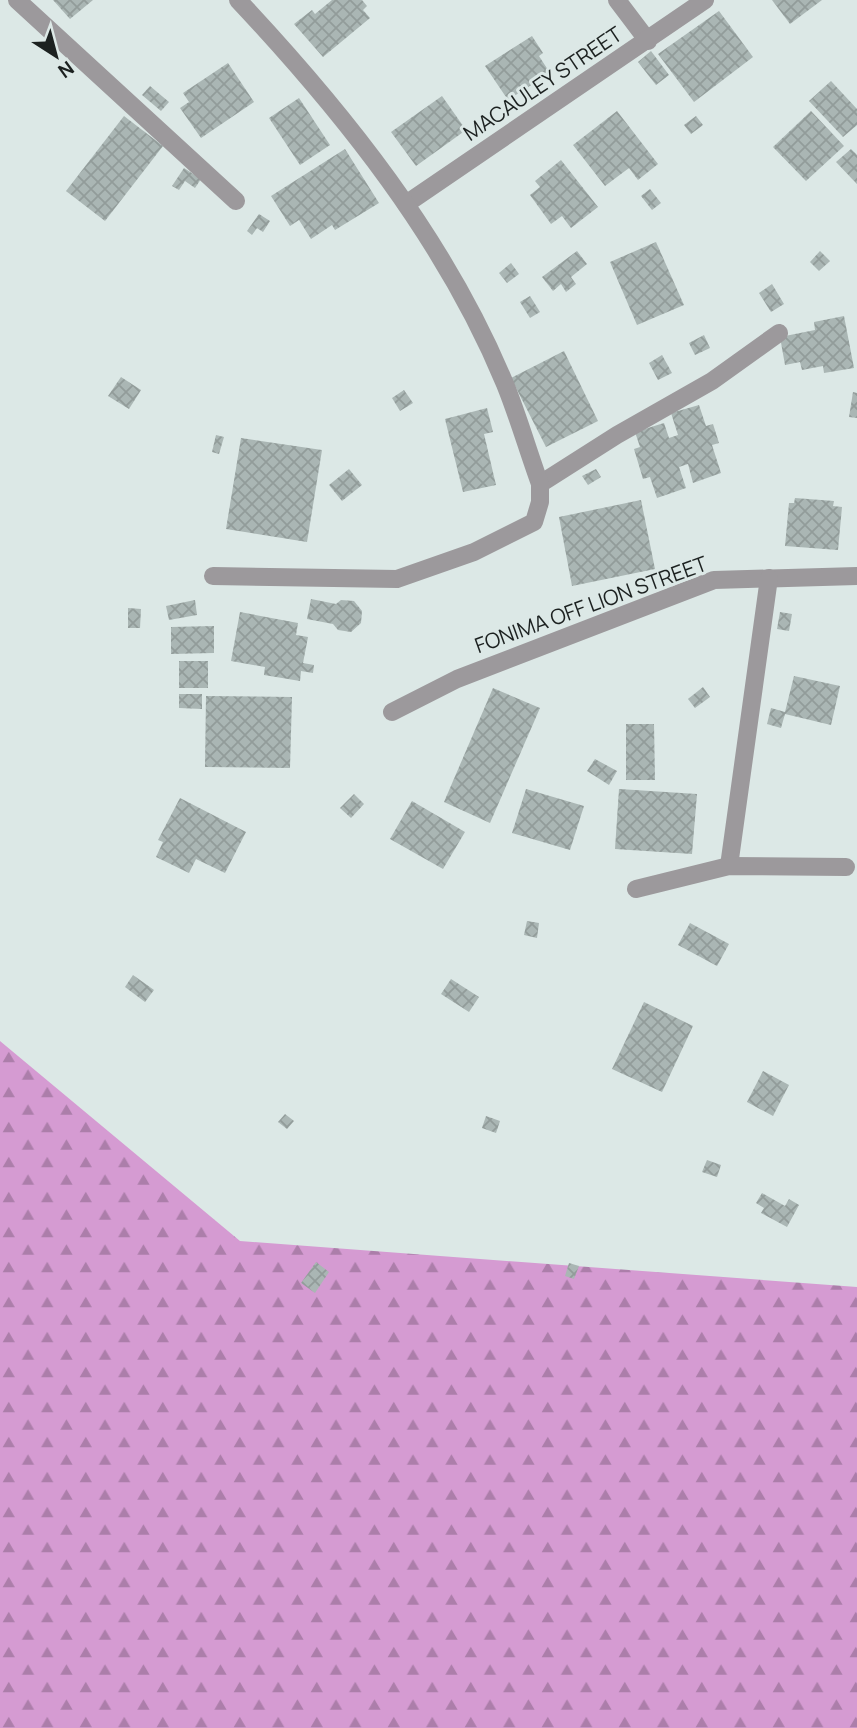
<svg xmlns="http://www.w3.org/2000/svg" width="857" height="1728" font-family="Manrope,sans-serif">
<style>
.forest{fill:url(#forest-firs)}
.building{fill:url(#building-cross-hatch)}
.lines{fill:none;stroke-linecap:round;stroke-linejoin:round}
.minor{stroke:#9c999c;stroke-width:18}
.labels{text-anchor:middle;stroke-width:6;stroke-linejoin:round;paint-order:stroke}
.street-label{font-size:21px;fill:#1c2120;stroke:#dce8e6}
</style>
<defs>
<pattern id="forest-firs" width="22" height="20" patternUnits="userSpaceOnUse" patternTransform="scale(1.75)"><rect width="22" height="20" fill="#d59bd2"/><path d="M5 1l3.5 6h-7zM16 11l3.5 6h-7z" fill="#ac7eaa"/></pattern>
<pattern id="building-cross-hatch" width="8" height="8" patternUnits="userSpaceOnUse" patternTransform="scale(1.75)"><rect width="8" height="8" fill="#aab6b4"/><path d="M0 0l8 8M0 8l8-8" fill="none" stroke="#929c9a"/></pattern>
</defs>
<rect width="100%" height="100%" fill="#dce8e6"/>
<polygon class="forest" points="0,1041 240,1241 857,1287 857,1728 0,1728"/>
<g class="building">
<polygon points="53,0 93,0 70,19"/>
<polygon points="332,0 362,0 367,6 363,10 370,18 323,57 294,24 312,10 315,14"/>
<polygon points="772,0 822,0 790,24"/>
<polygon points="719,11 753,57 694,102 658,54"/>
<polygon points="532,36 543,53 539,56 550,73 508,100 485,66"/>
<polygon points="651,51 669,75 656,85 638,62"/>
<polygon points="228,63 254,102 201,138 180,108 189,102 183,93"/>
<polygon points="831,81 857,109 857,125 843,137 809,101"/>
<polygon points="150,86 169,102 161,111 142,95"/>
<polygon points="442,96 466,130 416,166 391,132"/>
<polygon points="299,98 330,145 300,165 269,118"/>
<polygon points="617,111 658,164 638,180 629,168 605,186 573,145"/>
<polygon points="811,111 844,146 806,181 773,147"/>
<polygon points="124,116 163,146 105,221 66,191"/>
<polygon points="696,116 703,125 691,134 684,125"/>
<polygon points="345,149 379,203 335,230 332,225 311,239 299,220 290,226 271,196"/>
<polygon points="851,149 857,155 857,184 836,162"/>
<polygon points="561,160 598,207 571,228 562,216 551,224 530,195 540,187 535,181"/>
<polygon points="184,168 201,179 195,188 185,181 179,190 172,186"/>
<polygon points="650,189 661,203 652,210 641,196"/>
<polygon points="259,214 270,221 263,232 257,228 252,235 247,231"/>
<polygon points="656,242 684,305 637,325 610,262"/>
<polygon points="577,251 587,264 571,277 576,284 566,292 561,284 553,291 542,277"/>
<polygon points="820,251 830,261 819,271 810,262"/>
<polygon points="511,263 519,274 507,283 499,273"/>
<polygon points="772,284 784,304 771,312 759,293"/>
<polygon points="530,296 540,312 530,318 520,302"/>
<polygon points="844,316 854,368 824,373 823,366 802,370 800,362 785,365 780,337 815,330 814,322"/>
<polygon points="704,335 710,348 695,355 689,343"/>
<polygon points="564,351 598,421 546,447 511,378"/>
<polygon points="662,355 672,373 658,380 649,363"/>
<polygon points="121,377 141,390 129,409 108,396"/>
<polygon points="404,390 413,403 400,411 392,398"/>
<polygon points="853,392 857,393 857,418 849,417"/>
<polygon points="699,405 706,426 713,424 719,443 712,445 721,473 693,483 688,464 679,467 686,488 657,498 650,477 643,479 634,449 640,447 635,432 664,423 669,438 678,435 671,413"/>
<polygon points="487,408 493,432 484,434 496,485 463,492 445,419"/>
<polygon points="216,435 224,437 219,454 212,452"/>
<polygon points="241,438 322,450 307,542 226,529"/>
<polygon points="349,469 362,485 342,501 329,485"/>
<polygon points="596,469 601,477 588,485 582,476"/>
<polygon points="795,498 834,501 833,506 842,507 838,550 785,546 789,503 794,503"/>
<polygon points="641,500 655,569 572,586 559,517"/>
<polygon points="311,599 336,604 341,600 354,601 362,611 361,623 351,632 338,630 333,624 307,619"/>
<polygon points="195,600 197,615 169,620 166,606"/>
<polygon points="128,608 141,609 140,628 128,628"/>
<polygon points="240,612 298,623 296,635 308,637 303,663 314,665 313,673 301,671 300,681 264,675 265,667 231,661"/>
<polygon points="780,612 792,614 789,631 777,629"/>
<polygon points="214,626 214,653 171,654 171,627"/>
<rect x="179" y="661" width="29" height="27"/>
<polygon points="794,676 840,686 831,725 785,714 781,728 767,724 771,708 785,712"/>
<polygon points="703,687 710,697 695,708 688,699"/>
<polygon points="493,688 540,708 490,823 444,802"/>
<polygon points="179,694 202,694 202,709 179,708"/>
<polygon points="206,696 292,697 290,768 205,767"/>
<polygon points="626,724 654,724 655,780 626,780"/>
<polygon points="595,759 617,771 609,785 587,771"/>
<polygon points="526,789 584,806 570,850 512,833"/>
<polygon points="619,789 697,794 692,854 615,849"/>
<polygon points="354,794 364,804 351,818 340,808"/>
<polygon points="180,798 246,832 225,873 196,859 189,873 156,857 163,842 158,840"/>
<polygon points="412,801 465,832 443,869 390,839"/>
<polygon points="527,921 539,923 537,938 524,935"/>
<polygon points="690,923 729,944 717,966 678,945"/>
<polygon points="133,975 154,990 145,1002 125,987"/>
<polygon points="451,979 479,997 469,1012 441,994"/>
<polygon points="644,1002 693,1026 662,1092 612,1069"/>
<polygon points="763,1071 789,1085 773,1116 747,1102"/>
<polygon points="285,1114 294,1121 287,1129 278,1122"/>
<polygon points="486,1116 500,1121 496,1133 482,1128"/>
<polygon points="707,1160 721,1165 717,1177 702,1172"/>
<polygon points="762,1193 785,1206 789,1199 799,1205 787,1227 761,1213 764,1208 756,1203"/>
<polygon points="316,1262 329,1272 315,1293 301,1283"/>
<polygon points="569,1263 579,1266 574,1279 565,1276"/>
</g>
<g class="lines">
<g class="minor">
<polyline points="17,0 236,201"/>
<polyline points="617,0 648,41"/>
<polyline points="406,204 705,0"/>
<polyline points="540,484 617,435 712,381 779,333"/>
<path d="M213 576 397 579 474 552 534 522 540 502V484C528 451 518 416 505 384 445 239 344 113 238 0"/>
<polyline points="392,712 457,679 714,580 857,576"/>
<polyline points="729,866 769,578"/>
<polyline points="636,889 729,866 846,867"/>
</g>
</g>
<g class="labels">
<g class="street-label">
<text transform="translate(543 84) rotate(-34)" y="7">MACAULEY STREET</text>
<text transform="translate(591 605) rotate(-20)" y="7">FONIMA OFF LION STREET</text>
</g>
</g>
<g transform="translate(56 56) rotate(144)" stroke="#dce8e6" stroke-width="5" paint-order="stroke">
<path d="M0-5L12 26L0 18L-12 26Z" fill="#1c2120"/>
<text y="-10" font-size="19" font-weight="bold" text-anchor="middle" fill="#1c2120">N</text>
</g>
</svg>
